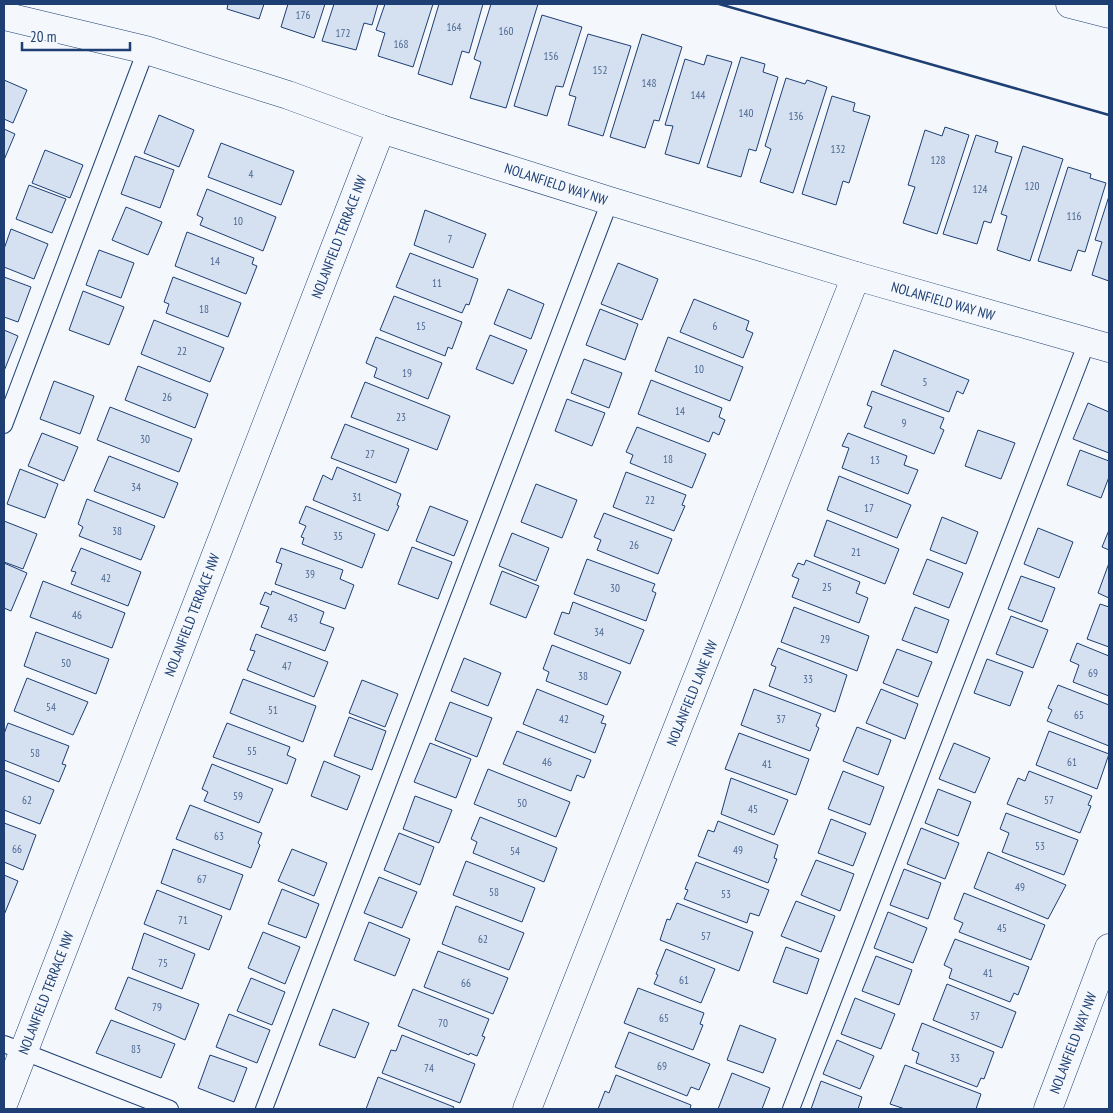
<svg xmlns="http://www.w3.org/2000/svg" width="1113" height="1113" font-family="'PT Sans Narrow',sans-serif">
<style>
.building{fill:#d5e0f0;stroke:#1d3f73}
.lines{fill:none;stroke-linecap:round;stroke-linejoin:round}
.service-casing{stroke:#1d3f73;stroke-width:18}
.minor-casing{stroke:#1d3f73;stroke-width:29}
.secondary-casing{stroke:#1d3f73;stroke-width:29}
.service{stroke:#f4f7fb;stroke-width:16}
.minor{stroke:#f4f7fb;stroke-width:28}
.secondary{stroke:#f4f7fb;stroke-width:28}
.wall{stroke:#1d3f73;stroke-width:2.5}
.labels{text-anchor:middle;stroke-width:4;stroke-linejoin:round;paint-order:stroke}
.number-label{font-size:11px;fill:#4b6792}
.street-label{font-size:14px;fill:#1d3f73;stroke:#f4f7fb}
</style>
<rect width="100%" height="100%" fill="#f4f7fb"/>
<g class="building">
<polygon points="228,4 264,4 259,19 227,9"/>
<polygon points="288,4 325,4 314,38 281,27"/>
<polygon points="334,4 378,4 372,25 364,23 356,50 322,41"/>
<polygon points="385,4 433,4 413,67 378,56 385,33 376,30"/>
<polygon points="439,4 483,4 469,53 462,51 452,85 418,74"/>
<polygon points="491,4 538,4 506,108 470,98 481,62 474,59"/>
<polygon points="542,15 582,27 563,87 556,86 547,116 514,106"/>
<polygon points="588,34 631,46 603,136 568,125 576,97 569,95"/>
<polygon points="642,34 682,47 659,121 654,120 645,148 610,137"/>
<polygon points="707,55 732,62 699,164 665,154 673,126 665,125 685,59 704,65"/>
<polygon points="741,57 765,64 763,72 778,77 756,151 749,149 741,177 707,167"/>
<polygon points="786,78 805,84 807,80 827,87 793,193 760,182 771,149 765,146"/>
<polygon points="4,80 27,90 13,123 4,119"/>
<polygon points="832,96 855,103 853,111 870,116 849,183 843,181 836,205 802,194"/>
<polygon points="159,115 194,130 179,167 144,153"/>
<polygon points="945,127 969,135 937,234 903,223 915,187 908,185 925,130 942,136"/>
<polygon points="4,129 15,134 4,160"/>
<polygon points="976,135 998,142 995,152 1012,157 991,223 984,221 977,244 943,234"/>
<polygon points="221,143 294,171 281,205 208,177"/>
<polygon points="1023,146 1063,159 1030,261 997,250 1007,216 1001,214"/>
<polygon points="45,150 83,165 70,198 32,183"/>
<polygon points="135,156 174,170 160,208 121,194"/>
<polygon points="1068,167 1091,174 1090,178 1106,183 1085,252 1078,250 1071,271 1038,261"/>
<polygon points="29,185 66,199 52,233 16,219"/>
<polygon points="207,189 276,217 263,251 200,225 203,218 197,215"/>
<polygon points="1109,196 1109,281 1092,275 1102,242 1095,240"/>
<polygon points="126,207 162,222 148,255 112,240"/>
<polygon points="425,210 486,234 473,268 414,245"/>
<polygon points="11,229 48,244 34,279 4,267 4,249"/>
<polygon points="187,232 254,258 252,264 257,266 246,294 175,266"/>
<polygon points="99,250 134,263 121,298 86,285"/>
<polygon points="410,253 478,279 469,305 466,304 462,313 396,287"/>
<polygon points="618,263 658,279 642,320 601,304"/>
<polygon points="4,277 31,287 18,322 4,317"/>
<polygon points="173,277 241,303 228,337 166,313 169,304 164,302"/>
<polygon points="508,289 544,304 531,339 494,324"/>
<polygon points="83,291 124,307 109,345 69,330"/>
<polygon points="394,296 462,322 452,349 448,347 445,356 380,330"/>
<polygon points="694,299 749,321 746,330 753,333 743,358 680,332"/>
<polygon points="600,309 638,324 625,360 586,345"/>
<polygon points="154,320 224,348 210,382 141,354"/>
<polygon points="4,330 18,336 4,371"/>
<polygon points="490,335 527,350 513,384 476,369"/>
<polygon points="376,337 442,363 428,399 374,377 377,368 366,363"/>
<polygon points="668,337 743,367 730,401 655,371"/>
<polygon points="894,350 969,380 963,394 957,391 949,412 881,385"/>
<polygon points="584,359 622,373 609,408 571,393"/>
<polygon points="138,366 208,394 195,428 125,400"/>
<polygon points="651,380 722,408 719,417 725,420 719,435 713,432 709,442 638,414"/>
<polygon points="54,381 94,396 80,434 40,419"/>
<polygon points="365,382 450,416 437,450 351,417"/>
<polygon points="872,391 944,418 940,428 944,430 934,454 864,427 872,407 867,405"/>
<polygon points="567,399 605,413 592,446 555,431"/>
<polygon points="1088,403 1109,412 1109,453 1073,439"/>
<polygon points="110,407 192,439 179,472 97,440"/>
<polygon points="345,424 409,449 396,483 331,458"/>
<polygon points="637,427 706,454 692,488 630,463 633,455 626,452"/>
<polygon points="978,430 1015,443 1001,479 965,466"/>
<polygon points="42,433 78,447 64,481 28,466"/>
<polygon points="848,433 907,456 904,465 918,470 908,494 842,468 849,448 842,446"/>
<polygon points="1080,450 1109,461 1109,477 1101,498 1067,485"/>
<polygon points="109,456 178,483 164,518 94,491"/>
<polygon points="337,467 401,494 397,505 399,506 388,531 313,500 323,475 332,480"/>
<polygon points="20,469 58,484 45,518 7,504"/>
<polygon points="626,472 686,495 682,505 685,506 674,531 613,507"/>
<polygon points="839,476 911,505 897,538 827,510"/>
<polygon points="536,484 577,500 562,538 521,522"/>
<polygon points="87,499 155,526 141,560 79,536 83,527 78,524"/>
<polygon points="306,506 375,534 362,568 302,544 304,538 301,537 306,526 299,523"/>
<polygon points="430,506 468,521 454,556 416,541"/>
<polygon points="604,513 672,539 658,574 597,550 601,540 594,537"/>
<polygon points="942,517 978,532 966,564 930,550"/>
<polygon points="827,520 899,549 885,584 814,556"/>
<polygon points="4,521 37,534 23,569 4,562"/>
<polygon points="1038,528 1073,542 1059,578 1024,564"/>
<polygon points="1109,530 1109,550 1102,547"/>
<polygon points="512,533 549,548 536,581 499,566"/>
<polygon points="412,547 452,562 438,599 398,584"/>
<polygon points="81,548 141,572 128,606 71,584 76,572 71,571"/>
<polygon points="281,548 343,570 340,579 354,585 345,609 275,584 282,564 276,562"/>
<polygon points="587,559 655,584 652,591 656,593 646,621 574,594"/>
<polygon points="927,559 963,573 949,608 913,594"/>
<polygon points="806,560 860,582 856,593 868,598 859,623 792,597 799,579 792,576 798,563 804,565"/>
<polygon points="4,563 27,573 11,611 4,608"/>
<polygon points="1109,563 1109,598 1098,593"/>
<polygon points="502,571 539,586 526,618 490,604"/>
<polygon points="1021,576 1055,588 1042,622 1008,609"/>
<polygon points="43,581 125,613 112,648 30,617"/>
<polygon points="272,591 324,612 320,623 334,628 325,651 261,627 269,607 260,604 265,592 271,595"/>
<polygon points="573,602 644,630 630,664 554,634 562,612 569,614"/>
<polygon points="1100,604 1109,607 1109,647 1087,639"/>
<polygon points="794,607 869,636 857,671 781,642"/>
<polygon points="915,607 949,620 937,653 902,640"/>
<polygon points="1011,616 1048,630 1033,668 996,654"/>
<polygon points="36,632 109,659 96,694 24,666"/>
<polygon points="256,634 328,662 314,697 247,670 255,651 250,650"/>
<polygon points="1077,643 1109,656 1109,696 1073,682 1079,665 1070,661"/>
<polygon points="552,645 621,672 607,705 546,681 549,672 543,669"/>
<polygon points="778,648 847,675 835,712 769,686 776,667 771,665"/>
<polygon points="897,649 932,662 918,697 883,683"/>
<polygon points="464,658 501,673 488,706 451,691"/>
<polygon points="987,659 1023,672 1010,706 974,693"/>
<polygon points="27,678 88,702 73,735 14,711"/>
<polygon points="243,679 316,706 303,742 230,713"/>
<polygon points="362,680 398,694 385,727 349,713"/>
<polygon points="1058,685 1109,705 1109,746 1047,721 1052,710 1048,708"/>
<polygon points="537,689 604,716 601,723 606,724 595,753 523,724"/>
<polygon points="754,689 821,714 816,726 819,728 810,751 741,725"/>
<polygon points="881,689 918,704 905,739 866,723"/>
<polygon points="450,702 492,718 477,757 435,740"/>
<polygon points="349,717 386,731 372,770 334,756"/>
<polygon points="8,723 69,746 62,764 66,765 59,782 4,760 4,734"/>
<polygon points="227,723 290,747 287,755 296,759 287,784 213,757"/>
<polygon points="857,727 891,740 878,775 843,761"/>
<polygon points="517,731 591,760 584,778 577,775 571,791 503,764"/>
<polygon points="1049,731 1109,754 1097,789 1036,765"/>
<polygon points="739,733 809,759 796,795 725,769"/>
<polygon points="430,743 471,759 456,798 414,782"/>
<polygon points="954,743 990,758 975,793 939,779"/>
<polygon points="324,761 360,776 347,810 311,796"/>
<polygon points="212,764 273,789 259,823 204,801 208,792 202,789"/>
<polygon points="488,769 570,802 556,837 474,804"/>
<polygon points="4,770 54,790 40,824 4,810"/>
<polygon points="843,771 884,787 870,825 828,809"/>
<polygon points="1029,771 1092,796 1088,805 1091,806 1080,833 1007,804 1018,778 1025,781"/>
<polygon points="731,778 788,800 774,835 721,814"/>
<polygon points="938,789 971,802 958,836 925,823"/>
<polygon points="415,796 452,810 439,843 403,829"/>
<polygon points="190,805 262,833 258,843 260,845 251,868 176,839"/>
<polygon points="1006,813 1078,840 1064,875 1002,852 1009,833 1000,829"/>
<polygon points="480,817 557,848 544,882 473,853 477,842 471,839"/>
<polygon points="831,819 866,833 853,866 818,853"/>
<polygon points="718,821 778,845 774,858 777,859 768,883 698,856 708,830 714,832"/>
<polygon points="4,823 36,835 23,870 4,862"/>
<polygon points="921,828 959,843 945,879 907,864"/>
<polygon points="399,833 434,847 420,885 384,870"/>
<polygon points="173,849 243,875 230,910 161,883"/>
<polygon points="292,849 327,863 314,896 278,881"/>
<polygon points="988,852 1066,885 1048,919 974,888"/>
<polygon points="816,860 854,874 840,911 801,895"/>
<polygon points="466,861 535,888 522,922 453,895"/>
<polygon points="696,862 769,890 759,916 750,913 747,923 684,899 688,890 685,889"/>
<polygon points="904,869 941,883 928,919 890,905"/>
<polygon points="4,875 18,881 4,915"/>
<polygon points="379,877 417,892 402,928 364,913"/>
<polygon points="282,889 319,904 306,938 268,924"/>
<polygon points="157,890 222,916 209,950 144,924"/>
<polygon points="964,893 1045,925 1031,960 959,932 963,923 954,919"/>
<polygon points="796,901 835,916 821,952 781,936"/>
<polygon points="677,903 753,932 739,971 660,940 667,919 670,920"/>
<polygon points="456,906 524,933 509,970 442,944"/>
<polygon points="888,912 927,928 913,963 874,948"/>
<polygon points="369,922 410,939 395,976 354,960"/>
<polygon points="263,932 300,947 285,984 248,968"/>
<polygon points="144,933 195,954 182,989 132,969"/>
<polygon points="955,939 1029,967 1018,995 1014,993 1010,1002 949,978 952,969 944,965"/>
<polygon points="786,947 819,959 807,994 773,982"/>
<polygon points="666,949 715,969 701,1003 654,984 658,975 656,974"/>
<polygon points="438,951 508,978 493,1014 424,987"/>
<polygon points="876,956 912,970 899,1005 862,991"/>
<polygon points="128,977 199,1004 185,1040 115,1009"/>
<polygon points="251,978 285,992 272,1025 237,1011"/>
<polygon points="947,984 1016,1012 1002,1048 933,1020"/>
<polygon points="638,988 704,1013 700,1024 703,1025 693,1050 624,1023"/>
<polygon points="413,989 489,1019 482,1036 485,1037 477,1056 470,1053 469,1055 398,1026"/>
<polygon points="855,998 895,1014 881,1049 841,1034"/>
<polygon points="333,1009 369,1023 355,1058 319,1045"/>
<polygon points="229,1014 270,1030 257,1063 216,1047"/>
<polygon points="111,1020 175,1044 161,1078 96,1053"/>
<polygon points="922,1023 994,1052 984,1079 981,1078 977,1087 916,1063 919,1053 912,1050"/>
<polygon points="740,1025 776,1039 763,1073 727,1060"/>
<polygon points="629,1032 710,1064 699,1090 691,1087 687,1096 615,1067"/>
<polygon points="402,1035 475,1064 460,1103 382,1073 391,1050 396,1051"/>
<polygon points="837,1040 874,1056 860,1089 823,1074"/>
<polygon points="210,1055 247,1068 234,1102 198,1088"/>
<polygon points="905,1065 981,1094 976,1109 905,1109 890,1104"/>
<polygon points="732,1073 770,1088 762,1109 718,1109"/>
<polygon points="616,1075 691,1105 690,1109 598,1109 605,1091 609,1093"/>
<polygon points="378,1077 454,1107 453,1109 366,1109"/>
<polygon points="821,1081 862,1097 858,1109 811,1109"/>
</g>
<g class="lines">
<g class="service-casing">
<g id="service">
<polyline points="4,425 146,50"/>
<polyline points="4,1044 170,1109"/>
<polyline points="264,1109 610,201"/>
<polyline points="791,1109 1087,342"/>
</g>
</g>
<g class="minor-casing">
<g id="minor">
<polyline points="4,16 146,50 288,95 381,129 610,201 856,276 1109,348"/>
<polyline points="4,1102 381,129"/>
<polyline points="527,1109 856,276"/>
<polyline points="1048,1109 1109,948"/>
</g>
</g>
<g class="secondary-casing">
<polyline id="secondary" points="1070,4 1109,14"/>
</g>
<use href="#service" class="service"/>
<use href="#minor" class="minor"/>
<use href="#secondary" class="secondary"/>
<polyline class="wall" points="719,4 1109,115"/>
</g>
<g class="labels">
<g class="number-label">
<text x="303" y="19">176</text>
<text x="454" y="31">164</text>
<text x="506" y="35">160</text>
<text x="343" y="37">172</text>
<text x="401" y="48">168</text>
<text x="551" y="60">156</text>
<text x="600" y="74">152</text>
<text x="649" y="87">148</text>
<text x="698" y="99">144</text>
<text x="746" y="117">140</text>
<text x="796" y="120">136</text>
<text x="838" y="153">132</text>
<text x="938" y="164">128</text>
<text x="251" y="178">4</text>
<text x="1032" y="190">120</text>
<text x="980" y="193">124</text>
<text x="1074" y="220">116</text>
<text x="238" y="225">10</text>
<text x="450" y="243">7</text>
<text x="215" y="265">14</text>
<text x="437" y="287">11</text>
<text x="204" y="313">18</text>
<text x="421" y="330">15</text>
<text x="715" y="330">6</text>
<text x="182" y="355">22</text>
<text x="699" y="373">10</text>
<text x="407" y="377">19</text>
<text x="925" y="386">5</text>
<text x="167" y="401">26</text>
<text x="680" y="415">14</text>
<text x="401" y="421">23</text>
<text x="904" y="427">9</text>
<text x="145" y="443">30</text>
<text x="370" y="458">27</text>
<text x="668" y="463">18</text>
<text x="875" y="464">13</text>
<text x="136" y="491">34</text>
<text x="357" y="501">31</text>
<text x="650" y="504">22</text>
<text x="869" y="512">17</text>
<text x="117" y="535">38</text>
<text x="338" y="540">35</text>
<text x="634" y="549">26</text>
<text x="856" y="556">21</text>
<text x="310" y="578">39</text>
<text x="106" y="582">42</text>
<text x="827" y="591">25</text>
<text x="615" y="592">30</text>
<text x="77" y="619">46</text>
<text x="293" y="622">43</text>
<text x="599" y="636">34</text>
<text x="825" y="643">29</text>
<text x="66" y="667">50</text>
<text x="287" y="670">47</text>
<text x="1093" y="677">69</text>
<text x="583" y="680">38</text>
<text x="808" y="683">33</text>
<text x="51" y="711">54</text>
<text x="273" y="714">51</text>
<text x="1079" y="719">65</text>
<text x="564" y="723">42</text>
<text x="781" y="723">37</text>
<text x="252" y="755">55</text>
<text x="35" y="757">58</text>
<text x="547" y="766">46</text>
<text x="1072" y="766">61</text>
<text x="767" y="768">41</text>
<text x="238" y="800">59</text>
<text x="27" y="804">62</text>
<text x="1049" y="804">57</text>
<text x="522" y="807">50</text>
<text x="753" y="813">45</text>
<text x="219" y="840">63</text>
<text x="1040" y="850">53</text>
<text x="17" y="853">66</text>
<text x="738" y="854">49</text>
<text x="515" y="855">54</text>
<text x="202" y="883">67</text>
<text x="1020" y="891">49</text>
<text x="494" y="896">58</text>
<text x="726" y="898">53</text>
<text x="183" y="924">71</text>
<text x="1002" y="932">45</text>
<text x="706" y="940">57</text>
<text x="483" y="943">62</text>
<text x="163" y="967">75</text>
<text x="988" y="977">41</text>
<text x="684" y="984">61</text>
<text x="466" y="987">66</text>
<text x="157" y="1011">79</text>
<text x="975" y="1020">37</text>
<text x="664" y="1022">65</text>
<text x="443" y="1027">70</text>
<text x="136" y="1053">83</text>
<text x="955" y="1062">33</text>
<text x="662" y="1070">69</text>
<text x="429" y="1072">74</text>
</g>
<g class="street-label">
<text transform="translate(556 184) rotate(18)" y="5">NOLANFIELD WAY NW</text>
<text transform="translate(339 237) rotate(-69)" y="5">NOLANFIELD TERRACE NW</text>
<text transform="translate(943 301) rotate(16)" y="5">NOLANFIELD WAY NW</text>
<text transform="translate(192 615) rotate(-69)" y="5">NOLANFIELD TERRACE NW</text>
<text transform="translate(692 693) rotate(-68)" y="5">NOLANFIELD LANE NW</text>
<text transform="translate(46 993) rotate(-69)" y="5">NOLANFIELD TERRACE NW</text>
<text transform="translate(1073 1043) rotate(-69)" y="5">NOLANFIELD WAY NW</text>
</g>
</g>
<rect width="1113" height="1113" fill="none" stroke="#1d3f73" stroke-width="10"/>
<path d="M22 42v8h108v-8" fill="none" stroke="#1d3f73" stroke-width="2.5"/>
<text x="30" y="42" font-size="15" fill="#1d3f73" stroke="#f4f7fb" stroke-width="4" paint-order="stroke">20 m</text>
</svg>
